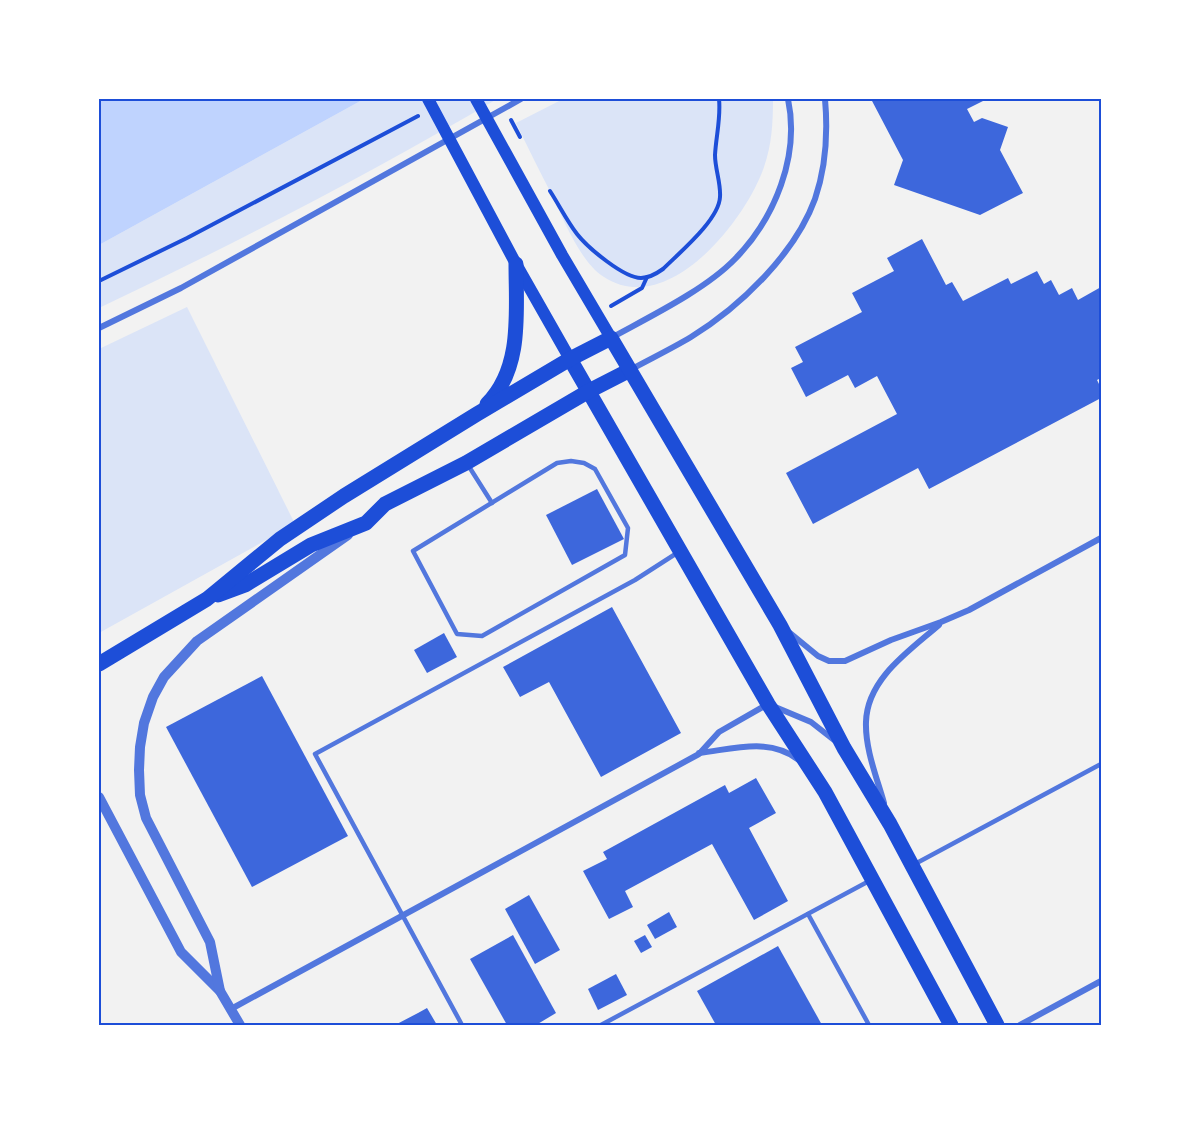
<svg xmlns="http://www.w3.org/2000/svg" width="1200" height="1124" font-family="Raleway,sans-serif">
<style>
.green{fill:#dbe4f7}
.water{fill:#bfd3fe}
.building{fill:#3d67dc}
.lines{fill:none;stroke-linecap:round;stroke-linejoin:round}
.path{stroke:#1d4ed8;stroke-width:4}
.service{stroke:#5277de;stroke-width:4.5}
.minor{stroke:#5277de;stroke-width:6}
.tertiary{stroke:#5277de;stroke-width:10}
.secondary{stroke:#1d4ed8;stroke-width:12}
.primary{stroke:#1d4ed8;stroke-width:15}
.neatline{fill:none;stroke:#1d4ed8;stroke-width:2}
</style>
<rect width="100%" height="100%" fill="#f2f2f2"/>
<g class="green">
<path d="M364 99H497C368 175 234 244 99 308V245Z"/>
<path d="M563 99H773C773 122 772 144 764 167 746 220 668 319 604 277 581 263 564 221 553 197 540 172 528 148 516 123Z"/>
<polygon points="187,307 295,524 99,633 99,349"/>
</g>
<polygon class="water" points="99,99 364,99 99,245"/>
<g class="building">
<polygon points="871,99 987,99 967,109 974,122 982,118 1008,127 1000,150 1023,193 980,215 894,185 903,160"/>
<polygon points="922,239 946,285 952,282 963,301 1008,278 1011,284 1037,271 1044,284 1051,280 1059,295 1072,288 1078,300 1101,287 1101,378 1097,380 1101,388 1101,398 929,489 918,468 813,524 786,473 897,414 877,376 855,388 848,375 806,397 791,368 803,362 795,347 862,312 852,293 894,271 887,258"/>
<polygon points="597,489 624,539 572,565 546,515"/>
<polygon points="612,607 681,733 601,777 549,682 520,697 503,667"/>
<polygon points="444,633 457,657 427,673 414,650"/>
<polygon points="262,676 348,836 252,887 166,727"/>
<polygon points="756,778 776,813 749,828 788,901 754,920 712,844 625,891 633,907 609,919 583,871 607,859 603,852 725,785 729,793"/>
<polygon points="529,895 560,950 535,964 505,909"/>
<polygon points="669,912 677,927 655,939 647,925"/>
<polygon points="513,935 556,1013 536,1025 507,1025 470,959"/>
<polygon points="645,935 652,947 641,953 634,941"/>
<polygon points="778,946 822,1025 716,1025 697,991"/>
<polygon points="616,974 627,995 598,1010 588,989"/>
<polygon points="427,1008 437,1025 395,1025 418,1013"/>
</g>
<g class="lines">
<g class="path">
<polyline points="511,120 520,137"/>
<path d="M550 191C559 205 567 221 577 234 588 248 624 278 641 278 649 278 656 274 663 269 679 253 719 220 720 197 721 183 715 169 715 155 716 136 721 118 719 99"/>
<polyline points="99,281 187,238 418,116"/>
<polyline points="611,306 642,288 647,277"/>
</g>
<g class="service">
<polygon points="571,461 584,463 595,469 628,528 625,555 482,636 457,634 413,551 557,463"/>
<polyline points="468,465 492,503"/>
<polyline points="913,865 1101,764"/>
<polyline points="808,914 869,1025"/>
<polyline points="462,1025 315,754 635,580 677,553"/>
<polyline points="601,1025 871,880"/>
</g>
<g class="minor">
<polyline points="99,328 181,288 521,99"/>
<path d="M611 338C649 317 705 290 735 259 775 218 800 156 788 99"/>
<path d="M630 370C650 359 671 349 691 337 740 307 795 254 815 199 826 167 828 133 825 99"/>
<polyline points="790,633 818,656 829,661 845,661 891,640 941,622 969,610 1101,538"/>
<path d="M699 753C734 749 769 737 799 760"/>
<path d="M884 803C877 778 865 749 866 722 867 679 909 651 939 625"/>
<polyline points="231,1009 699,754 719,732 768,704 811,722 834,740"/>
<polyline points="1020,1025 1101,981"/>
</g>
<g class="tertiary">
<polyline points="99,797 181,952 220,991 240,1025"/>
<polyline points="220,991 210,942 146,818 140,795 139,770 140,747 144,723 153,697 164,677 197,641 348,535"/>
</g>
<g class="secondary">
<polyline points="428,99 516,264 570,359"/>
<polyline points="476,99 562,255 611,338"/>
</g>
<g class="primary">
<polyline points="570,359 768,704 825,792 951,1025"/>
<path d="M487 404C523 368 516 311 516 264"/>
<polyline points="218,595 245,585 311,545 366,523 385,504 466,463 589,391 630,370"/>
<polyline points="99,664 207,599 280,539 344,496 477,414 570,359 611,338 780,625 844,748 890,824 997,1025"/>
</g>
</g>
<rect width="1200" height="1124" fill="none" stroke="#ffffff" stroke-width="201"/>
<rect x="100" y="100" width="1000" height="924" class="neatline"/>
</svg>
